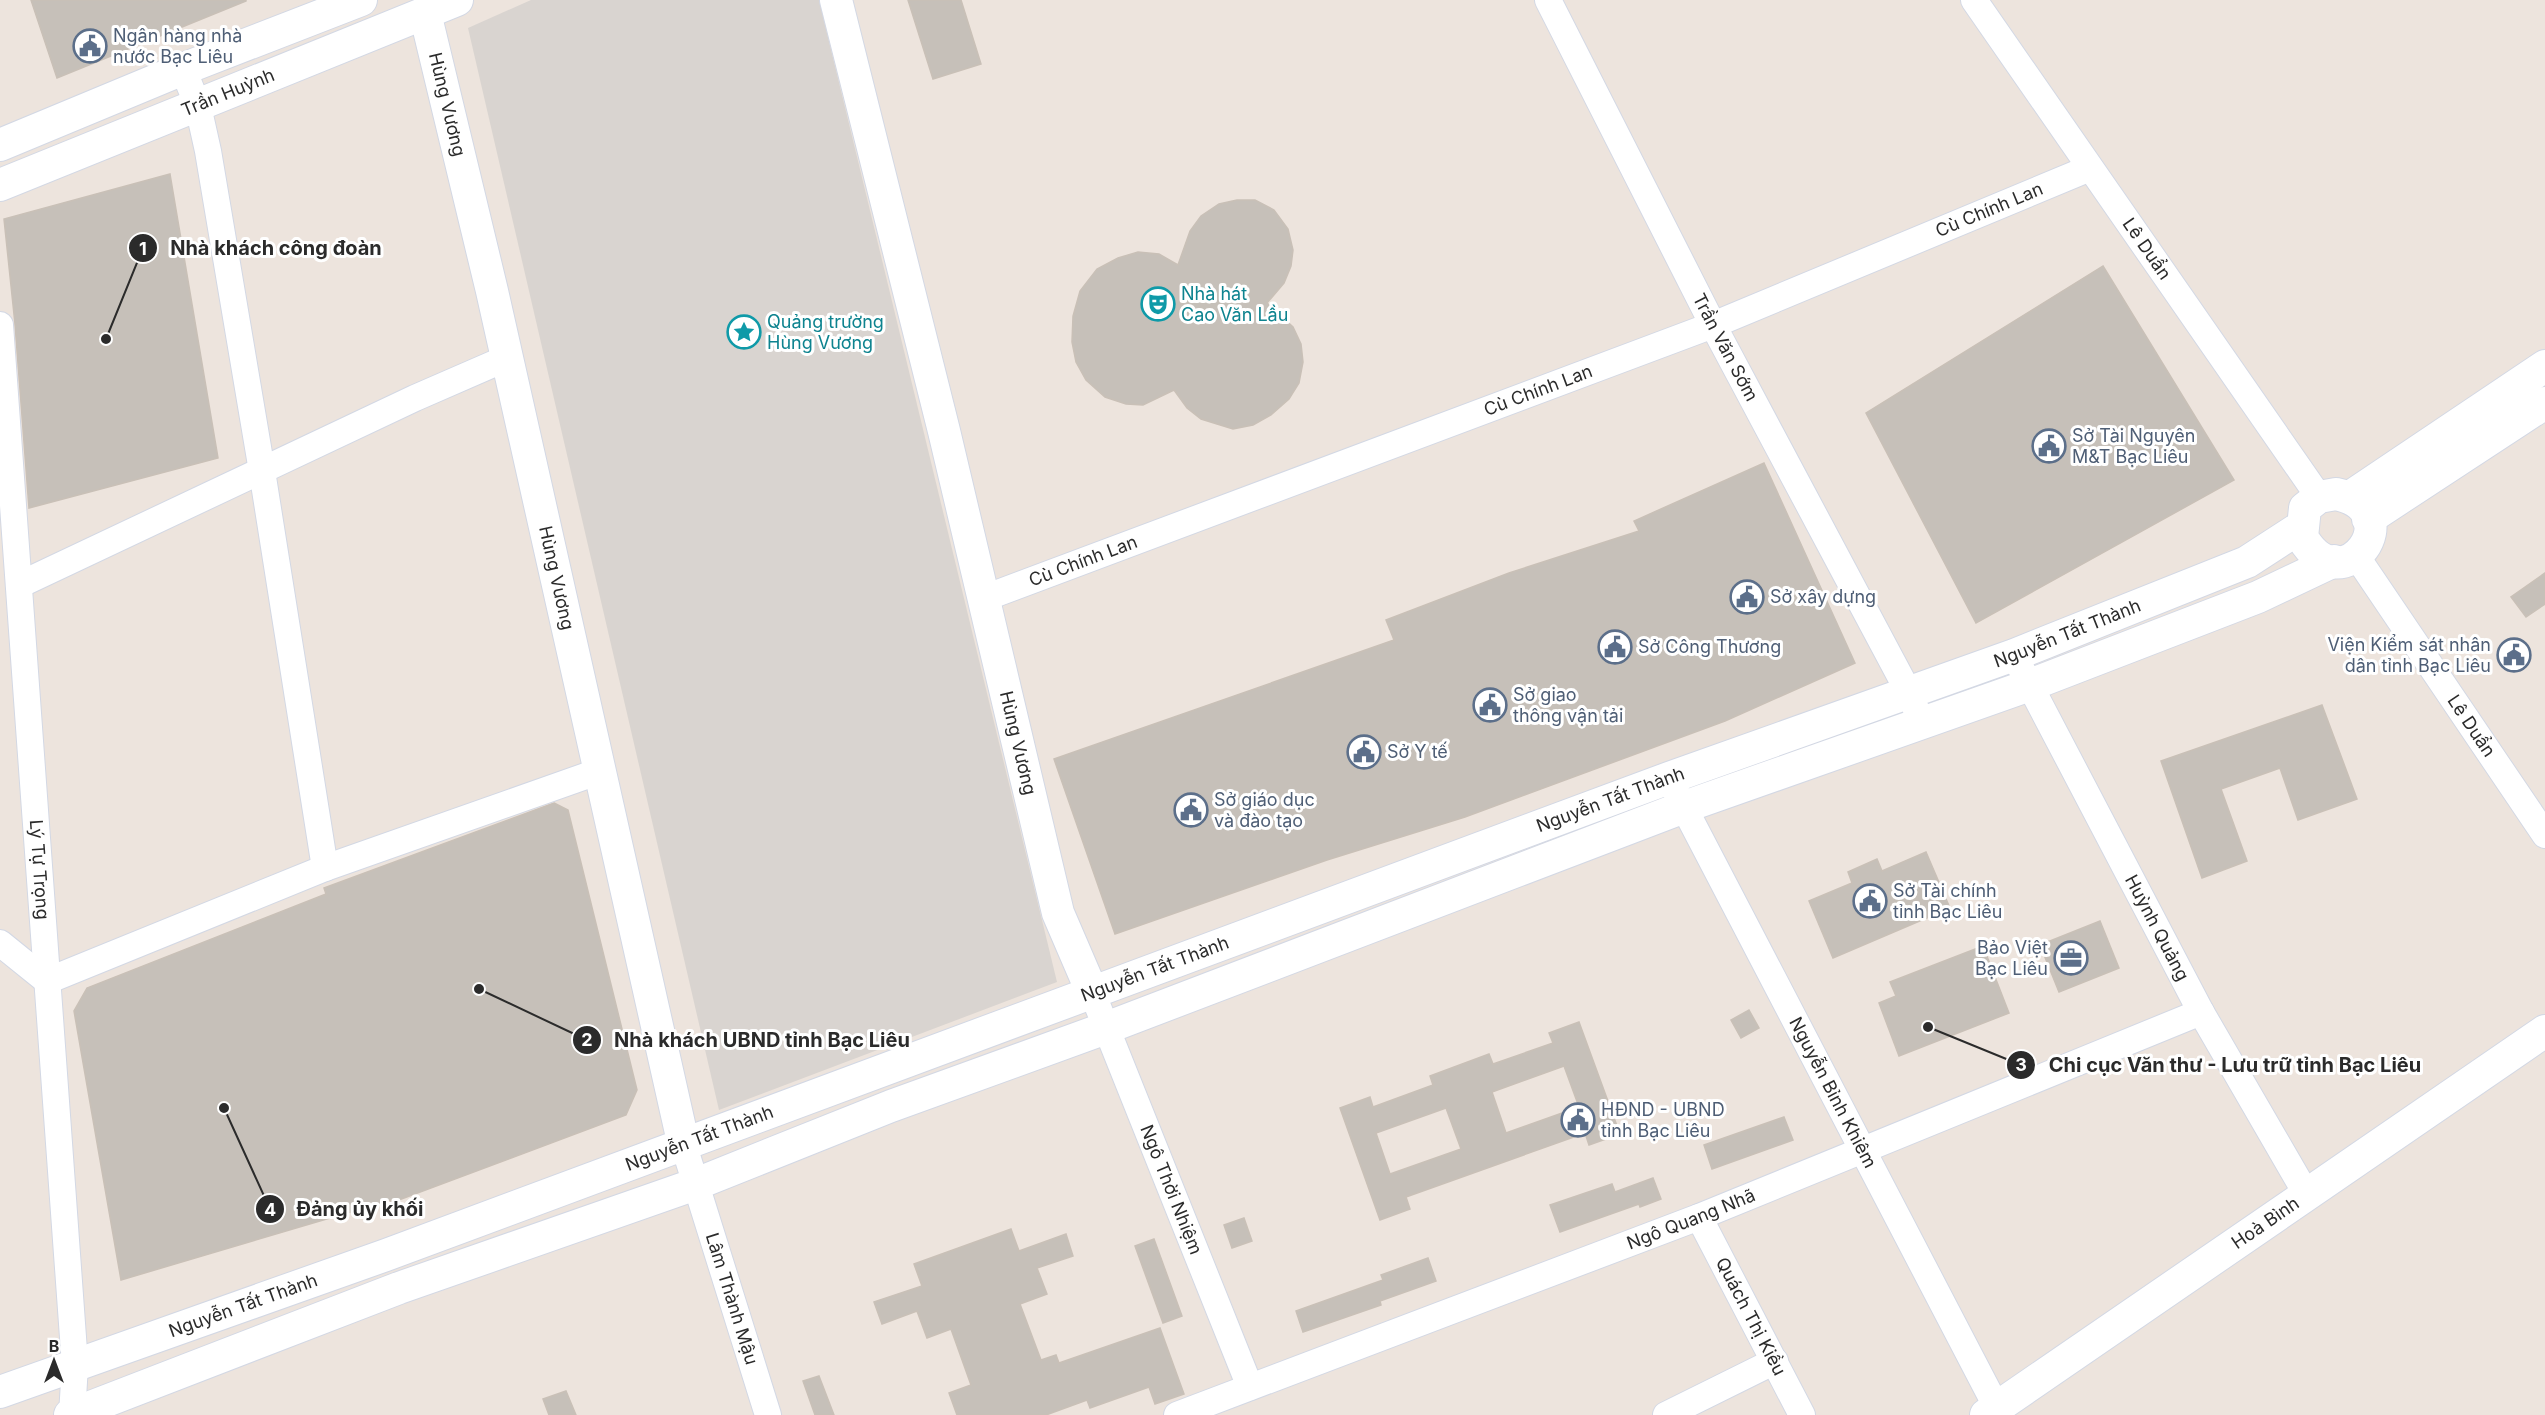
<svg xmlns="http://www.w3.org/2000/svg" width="2545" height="1415" font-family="Inter,sans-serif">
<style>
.plaza{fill:#d9d4d0}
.building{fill:#c6c0b9;stroke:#c9c0b7;stroke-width:1.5;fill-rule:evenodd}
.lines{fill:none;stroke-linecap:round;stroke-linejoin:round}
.minor-casing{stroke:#d3d8e4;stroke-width:28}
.tertiary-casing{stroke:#d3d8e4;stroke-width:34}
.minor{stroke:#fff;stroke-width:26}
.tertiary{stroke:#fff;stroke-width:32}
.labels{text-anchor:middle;stroke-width:6;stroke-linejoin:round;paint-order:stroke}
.service-label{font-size:18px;fill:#4e5e75;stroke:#fff;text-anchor:start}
.street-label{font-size:18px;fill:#2b2b2b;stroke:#fff}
.culture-label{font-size:18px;fill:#0d838f;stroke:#fff;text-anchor:start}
.leader{fill:none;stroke:#2b2b2b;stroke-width:2}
.callout-dot{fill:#2b2b2b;stroke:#fff;stroke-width:2}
.mark-label{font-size:18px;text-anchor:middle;font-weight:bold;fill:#fff}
.callout-label{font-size:20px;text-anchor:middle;font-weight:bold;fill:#2b2b2b;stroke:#fff;stroke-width:6;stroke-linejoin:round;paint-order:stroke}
</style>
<rect width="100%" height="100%" fill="#ede4dd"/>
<polygon class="plaza" points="531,0 819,0 1057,982 719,1110 468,28"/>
<g class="building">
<polygon points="31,0 246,0 246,1 57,78"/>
<polygon points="908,0 961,0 981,64 933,79"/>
<polygon points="170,174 218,458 29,508 15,324 4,219"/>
<polygon points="1237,200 1255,200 1274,210 1288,229 1293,250 1291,266 1284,283 1267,303 1293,327 1301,344 1303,362 1299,383 1289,399 1271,415 1253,425 1233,429 1201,419 1187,408 1174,390 1143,405 1126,404 1105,397 1086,380 1076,362 1072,342 1073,316 1080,291 1097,269 1118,258 1138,252 1159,254 1178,265 1190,231 1201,216 1219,204"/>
<polygon points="2103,266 2234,480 1976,623 1866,413"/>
<polygon points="1764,463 1855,663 1725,721 1465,817 1327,860 1115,934 1054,759 1394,640 1386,620 1509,573 1639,531 1634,521"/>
<polygon points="2545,573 2545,604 2526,617 2511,597"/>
<polygon points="2322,705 2357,799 2298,820 2280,768 2221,789 2247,861 2202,878 2161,761"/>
<polygon points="554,803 568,810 637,1090 626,1115 391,1203 391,1200 121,1280 74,1011 87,988 326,894 324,888"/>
<polygon points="1926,852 1950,908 1833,958 1809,901 1852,883 1848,872 1877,859 1882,871"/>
<polygon points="2100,921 2119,968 2059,992 2040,945"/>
<polygon points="1983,946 2009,1013 1899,1056 1879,1003 1896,996 1890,982"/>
<polygon points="1749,1010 1759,1028 1741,1038 1731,1020"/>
<path d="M1579 1022 1620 1134 1589 1145 1585 1133 1406 1197 1410 1209 1380 1220 1340 1108 1370 1097 1373 1107 1433 1085 1430 1076 1489 1054 1493 1064 1553 1043 1549 1033ZM1564 1066 1579 1107 1506 1133 1492 1092ZM1446 1108 1461 1149 1390 1174 1376 1133Z"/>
<polygon points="1784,1117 1793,1140 1712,1169 1704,1145"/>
<polygon points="1653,1178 1661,1199 1640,1207 1639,1204 1560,1232 1550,1205 1612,1184 1615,1192"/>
<polygon points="1244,1218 1252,1241 1232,1248 1224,1225"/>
<polygon points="1011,1229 1019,1251 1066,1234 1073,1256 1037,1268 1047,1294 1020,1304 1041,1360 1056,1355 1059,1363 1160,1328 1184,1394 1155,1404 1149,1387 1090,1408 1087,1400 1046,1415 957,1415 949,1393 971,1385 951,1329 927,1338 917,1311 882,1324 874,1302 922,1286 914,1264"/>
<polygon points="1154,1239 1182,1316 1163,1323 1135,1246"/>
<polygon points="1428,1258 1436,1281 1380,1301 1381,1305 1303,1332 1296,1311 1383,1280 1381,1275"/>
<polygon points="819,1376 834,1415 815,1415 803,1381"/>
<polygon points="566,1391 576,1415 549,1415 543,1399"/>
</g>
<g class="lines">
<g class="minor-casing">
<g id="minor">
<path id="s1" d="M1548 0 1713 325 1909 693 1922 723"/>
<path id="s2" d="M1974 0 2319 497"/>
<polyline points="183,69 198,106 208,151 262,471 325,868"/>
<path id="s3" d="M0 325 75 1365 72 1415"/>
<path id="s4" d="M2357 557 2545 835"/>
<polyline points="19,585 415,398 507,358"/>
<path id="s5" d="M982 599 1713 325 2090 168"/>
<path id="s6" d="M2014 655 2201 1012 2307 1195"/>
<path id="s7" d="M1676 792 1997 1408"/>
<polyline points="0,943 47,981 325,868 600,771"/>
<path id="s8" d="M1092 992 1250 1387"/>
<path id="s9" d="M684 1146 768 1415"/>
<path id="s10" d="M1699 1217 1802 1415"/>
<path id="s11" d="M1177 1415 1699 1217 2201 1012"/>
<polyline points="1666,1415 1775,1361"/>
</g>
</g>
<g class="tertiary-casing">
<g id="tertiary">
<path id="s12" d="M836 0 944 431 1058 913 1092 992"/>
<path id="s13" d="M425 13 492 291 684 1146"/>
<polyline points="0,145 183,69 361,0"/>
<path id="s14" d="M0 185 457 0"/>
<path d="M2336 494C2413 510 2343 608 2302 537L2305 508 2319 497Z"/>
<polyline points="2350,497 2545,366"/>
<polyline points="2368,519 2545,403"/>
<path id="s15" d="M0 1392 386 1255 1669 778 2014 655 2247 562 2301 527"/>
<polyline points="70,1415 399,1288 696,1184 891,1106 1106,1028 1684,807 2030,685 2258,597 2334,561"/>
<path id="s16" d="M1986 1415 2545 1031"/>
</g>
</g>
<use href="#minor" class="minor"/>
<use href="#tertiary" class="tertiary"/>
</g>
<defs>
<g id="civic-ring" transform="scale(1.725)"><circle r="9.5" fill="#fff" stroke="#5c6f8a" stroke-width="1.5"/><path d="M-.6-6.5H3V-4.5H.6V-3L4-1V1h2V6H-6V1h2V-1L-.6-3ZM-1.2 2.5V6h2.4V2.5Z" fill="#5c6f8a"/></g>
<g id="theatre-ring" transform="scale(1.725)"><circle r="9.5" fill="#fff" stroke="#0f9aa8" stroke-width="1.5"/><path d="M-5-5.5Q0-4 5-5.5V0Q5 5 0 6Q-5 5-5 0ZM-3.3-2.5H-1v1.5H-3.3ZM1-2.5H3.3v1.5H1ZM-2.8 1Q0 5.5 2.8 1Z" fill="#0f9aa8"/></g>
<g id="sight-ring" transform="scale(1.725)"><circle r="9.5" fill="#fff" stroke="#0f9aa8" stroke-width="1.5"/><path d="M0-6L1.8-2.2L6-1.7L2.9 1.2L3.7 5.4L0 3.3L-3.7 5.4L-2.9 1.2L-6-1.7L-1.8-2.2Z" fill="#0f9aa8"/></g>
<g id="office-ring" transform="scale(1.725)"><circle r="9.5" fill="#fff" stroke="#5c6f8a" stroke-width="1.5"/><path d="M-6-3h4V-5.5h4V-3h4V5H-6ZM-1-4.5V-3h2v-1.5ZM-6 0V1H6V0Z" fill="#5c6f8a"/></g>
</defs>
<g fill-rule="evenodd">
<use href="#civic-ring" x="90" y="46"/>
<use href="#theatre-ring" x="1158" y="304"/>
<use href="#sight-ring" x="744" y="332"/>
<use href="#civic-ring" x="2049" y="446"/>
<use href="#civic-ring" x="1747" y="597"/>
<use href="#civic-ring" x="1615" y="647"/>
<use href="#civic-ring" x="2514" y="655"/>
<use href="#civic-ring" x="1490" y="705"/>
<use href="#civic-ring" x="1364" y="752"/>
<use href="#civic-ring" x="1191" y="810"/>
<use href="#civic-ring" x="1870" y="901"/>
<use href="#office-ring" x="2071" y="958"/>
<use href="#civic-ring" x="1578" y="1120"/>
</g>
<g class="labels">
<g class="service-label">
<text x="113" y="42">Ngân hàng nhà<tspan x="113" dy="21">nước Bạc Liêu</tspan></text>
<text x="2072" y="442">Sở Tài Nguyên<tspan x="2072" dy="21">M&amp;T Bạc Liêu</tspan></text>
<text x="1770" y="603">Sở xây dựng</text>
<text x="2491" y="651" text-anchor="end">Viện Kiểm sát nhân<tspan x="2491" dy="21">dân tỉnh Bạc Liêu</tspan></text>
<text x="1638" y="653">Sở Công Thương</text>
<text x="1513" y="701">Sở giao<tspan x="1513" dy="21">thông vận tải</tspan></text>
<text x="1387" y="758">Sở Y tế</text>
<text x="1214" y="806">Sở giáo dục<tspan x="1214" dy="21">và đào tạo</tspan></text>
<text x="1893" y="897">Sở Tài chính<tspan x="1893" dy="21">tỉnh Bạc Liêu</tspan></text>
<text x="2048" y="954" text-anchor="end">Bảo Việt<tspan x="2048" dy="21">Bạc Liêu</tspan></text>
<text x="1601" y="1116">HĐND - UBND<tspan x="1601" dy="21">tỉnh Bạc Liêu</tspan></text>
</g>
<g class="street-label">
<text dy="6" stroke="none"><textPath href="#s14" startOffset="246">Trần Huỳnh</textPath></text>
<text dy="6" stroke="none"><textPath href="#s13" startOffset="94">Hùng Vương</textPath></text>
<text dy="6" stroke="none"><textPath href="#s5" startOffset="1080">Cù Chính Lan</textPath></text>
<text dy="6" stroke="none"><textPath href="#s2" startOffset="303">Lê Duẩn</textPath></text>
<text dy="6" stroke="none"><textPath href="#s1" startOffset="390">Trần Văn Sớm</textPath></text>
<text dy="6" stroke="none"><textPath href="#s5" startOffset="594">Cù Chính Lan</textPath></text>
<text dy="6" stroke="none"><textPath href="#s5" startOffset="108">Cù Chính Lan</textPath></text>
<text dy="6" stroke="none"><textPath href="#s13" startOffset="580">Hùng Vương</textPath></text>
<text dy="6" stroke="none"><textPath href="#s15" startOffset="2202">Nguyễn Tất Thành</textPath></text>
<text dy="6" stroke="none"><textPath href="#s4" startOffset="204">Lê Duẩn</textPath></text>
<text dy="6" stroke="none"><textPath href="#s12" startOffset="765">Hùng Vương</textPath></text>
<text dy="6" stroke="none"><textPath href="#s15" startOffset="1716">Nguyễn Tất Thành</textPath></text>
<text dy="6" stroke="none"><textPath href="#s3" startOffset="546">Lý Tự Trọng</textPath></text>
<text dy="6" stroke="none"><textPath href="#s6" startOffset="308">Huỳnh Quảng</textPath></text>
<text dy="6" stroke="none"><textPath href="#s15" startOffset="1230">Nguyễn Tất Thành</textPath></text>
<text dy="6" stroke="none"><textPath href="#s7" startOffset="339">Nguyễn Bỉnh Khiêm</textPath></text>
<text dy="6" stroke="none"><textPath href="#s15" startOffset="744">Nguyễn Tất Thành</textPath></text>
<text dy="6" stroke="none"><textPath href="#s8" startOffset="213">Ngô Thời Nhiệm</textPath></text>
<text dy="6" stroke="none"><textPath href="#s11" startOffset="550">Ngô Quang Nhã</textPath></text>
<text dy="6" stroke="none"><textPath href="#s16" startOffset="339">Hoà Bình</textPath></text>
<text dy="6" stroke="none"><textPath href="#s9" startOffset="160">Lâm Thành Mậu</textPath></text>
<text dy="6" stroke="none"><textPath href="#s15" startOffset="258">Nguyễn Tất Thành</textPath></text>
<text dy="6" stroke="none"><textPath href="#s10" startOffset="112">Quách Thị Kiều</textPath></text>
</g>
<g class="culture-label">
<text x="1181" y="300">Nhà hát<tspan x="1181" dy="21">Cao Văn Lầu</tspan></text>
<text x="767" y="328">Quảng trường<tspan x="767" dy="21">Hùng Vương</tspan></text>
</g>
</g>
<path class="leader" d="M106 339L143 248M479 989L587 1040M1928 1027L2021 1065M224 1108L270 1209"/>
<g class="callout-dot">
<circle cx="106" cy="339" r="6"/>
<circle cx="479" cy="989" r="6"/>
<circle cx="1928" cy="1027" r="6"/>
<circle cx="224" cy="1108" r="6"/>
<circle cx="143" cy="248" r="15"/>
<circle cx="587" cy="1040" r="15"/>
<circle cx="2021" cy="1065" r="15"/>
<circle cx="270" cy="1209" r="15"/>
</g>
<g class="mark-label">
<text x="143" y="255">1</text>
<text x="587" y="1046">2</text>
<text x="2021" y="1071">3</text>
<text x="270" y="1216">4</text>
</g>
<g class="callout-label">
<text x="276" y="255">Nhà khách công đoàn</text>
<text x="762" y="1047">Nhà khách UBND tỉnh Bạc Liêu</text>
<text x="2235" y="1072">Chi cục Văn thư - Lưu trữ tỉnh Bạc Liêu</text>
<text x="360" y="1216">Đảng ủy khối</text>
</g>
<g transform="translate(54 1361)" stroke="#ffffff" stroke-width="4.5" paint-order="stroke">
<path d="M0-4.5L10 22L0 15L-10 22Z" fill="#2b2b2b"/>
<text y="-9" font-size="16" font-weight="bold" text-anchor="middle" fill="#2b2b2b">B</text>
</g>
</svg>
